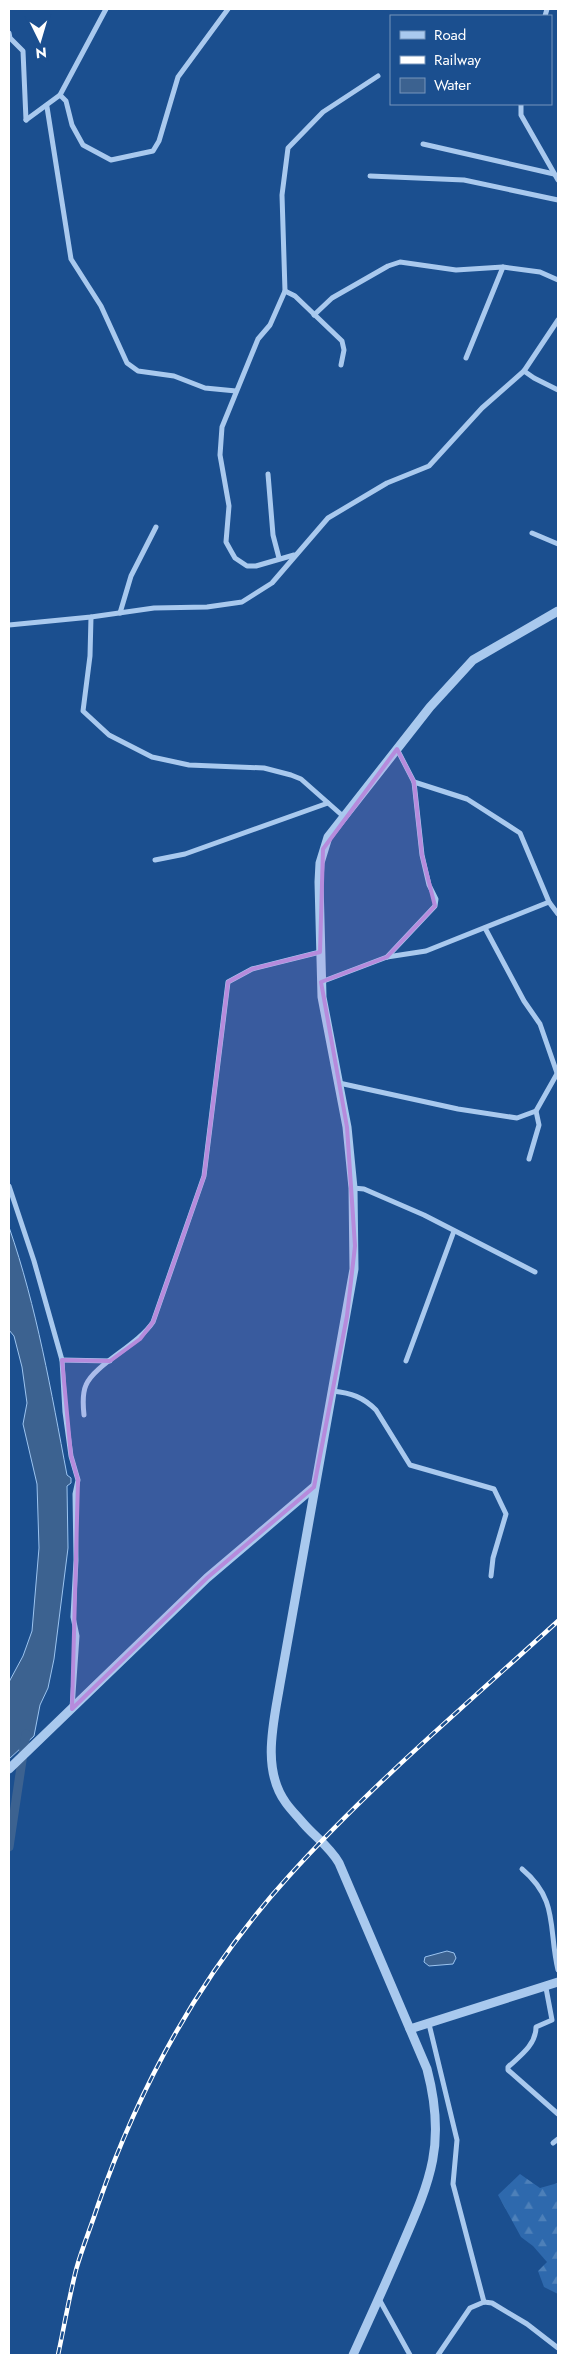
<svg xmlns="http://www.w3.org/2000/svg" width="567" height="2364" font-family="Jost,sans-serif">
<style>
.forest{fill:url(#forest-firs)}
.water{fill:#3c6290;stroke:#9cc4f0}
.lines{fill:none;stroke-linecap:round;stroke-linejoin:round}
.canal{stroke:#3c6290;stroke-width:9}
.minor{stroke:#a9c9ee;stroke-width:5}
.tertiary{stroke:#a9c9ee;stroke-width:9}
.rail-casing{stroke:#fff;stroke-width:4.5}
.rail{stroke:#1b4f8f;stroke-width:2.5;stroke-dasharray:8;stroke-linecap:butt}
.marked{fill:#b68bdc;fill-opacity:0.2;stroke:#b68bdc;stroke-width:4;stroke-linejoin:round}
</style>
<defs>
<pattern id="forest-firs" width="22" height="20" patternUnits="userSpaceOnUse" patternTransform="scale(1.25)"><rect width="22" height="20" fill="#2e69ad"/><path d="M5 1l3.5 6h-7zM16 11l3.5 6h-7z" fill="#4d80b9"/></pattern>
</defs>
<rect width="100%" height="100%" fill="#1b4f8f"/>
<polygon class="forest" points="520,2174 540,2188 558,2183 558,2294 544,2287 538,2271 547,2262 533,2246 521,2237 498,2195"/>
<g class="water">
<path d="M9 1227C37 1308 51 1391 67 1475L71 1478V1483L67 1486 68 1548 54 1659 48 1688 40 1705 34 1736 9 1759V1682L23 1656 32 1631 39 1548 37 1484 23 1424 27 1403 22 1367 14 1336 9 1330Z"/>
<polygon points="447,1951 454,1953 456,1958 453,1964 429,1966 424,1962 425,1957"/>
</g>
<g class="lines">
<polyline class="canal" points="9,1847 26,1734"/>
<g class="minor">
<polyline points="545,16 547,9"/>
<polyline points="9,33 10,38 23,51 26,120"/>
<polyline points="60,95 106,9"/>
<polyline points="521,104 521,115 558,180"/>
<polyline points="47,107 71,259 101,306 127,363 138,371 174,376 205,388 236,391"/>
<polyline points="26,120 60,95 66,101 72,125 83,145 111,160 153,151 159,141 178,77 228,9"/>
<polyline points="423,144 554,174"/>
<polyline points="370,176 464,180 558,200"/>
<polyline points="285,291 295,296 342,341 344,350 341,365"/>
<polyline points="314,315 332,298 388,266 400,262 456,270 503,267 540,272 558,280"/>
<polyline points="466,358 503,267"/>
<polyline points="524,371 534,378 558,390"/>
<polyline points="268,474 273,535 279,558"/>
<polyline points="532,533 558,544"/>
<polyline points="294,555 256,566 247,566 235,558 231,551 226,542 229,506 220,455 222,427 258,339 270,325 285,291 282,195 288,148 323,112 378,76"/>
<polyline points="120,613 131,576 156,527"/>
<polyline points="91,617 90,656 83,711 109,735 152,757 189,765 264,768 291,775 301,779 344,817"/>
<polyline points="9,625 91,617 154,608 207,607 242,602 272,583 328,518 387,483 429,466 482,408 524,371 558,320"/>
<polyline points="397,749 414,782 467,799 520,833 549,902 558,914"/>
<polyline points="155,860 185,854 328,803"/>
<polyline points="485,928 524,1001 540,1024 557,1073"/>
<polyline points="387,957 435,906 436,899 429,885 422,855 414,782"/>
<polyline points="321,982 387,957 426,951 549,902"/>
<polyline points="339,1083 458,1109 517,1118 536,1111"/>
<polyline points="529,1159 539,1125 536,1111 558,1072"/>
<polyline points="9,1186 34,1261 62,1360 65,1412 71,1456 78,1480 75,1494 76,1560 73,1617 77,1636 72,1708"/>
<polyline points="353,1188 364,1189 424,1215 535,1272"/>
<polyline points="62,1360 110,1361"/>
<polyline points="406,1361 454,1231"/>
<path d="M333 1391C351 1393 363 1397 376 1410L410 1465 494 1489 506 1514 493 1558 491 1576"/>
<path d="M84 1415C83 1406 82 1394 86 1385 94 1365 138 1345 153 1322L204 1176 228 982 252 969 320 952"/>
<path d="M522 1869C559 1900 548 1928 558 1970"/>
<path d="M546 1988 552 2020 536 2027C536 2045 520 2056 508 2067V2070L558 2114"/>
<polyline points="429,2024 457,2140 453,2184 484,2302"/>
<polyline points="553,2143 558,2139"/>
<polyline points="379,2299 410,2355"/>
<polyline points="438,2355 470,2308 484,2302 492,2303 527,2324 558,2348"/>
</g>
<g class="tertiary">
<polyline points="9,1769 207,1578 314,1487"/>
<polyline points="410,2029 558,1982"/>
<path d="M353 2355C369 2320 385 2285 400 2250 430 2181 447 2145 427 2069L339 1863C329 1846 315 1837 303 1823 298 1817 291 1810 286 1803 261 1769 274 1721 280 1684L354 1269 353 1188 347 1127 322 997 319 882 320 863 328 837 430 707 473 660 558 611"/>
</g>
<g class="rail-casing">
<path id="rail" d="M58 2355C64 2327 69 2298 76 2270 82 2248 91 2227 98 2205 140 2084 203 1971 289 1876 372 1784 467 1704 558 1621"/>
</g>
<use href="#rail" class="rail"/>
</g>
<path class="marked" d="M397 749 414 782 422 855 435 906 387 957 321 982 347 1127 355 1246 347 1316 314 1487 207 1578 72 1709 78 1480 71 1456 62 1360 110 1361 140 1339 153 1322 204 1176 228 982 252 969 320 952 323 849Z"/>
<rect width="567" height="2364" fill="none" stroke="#ffffff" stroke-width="20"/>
<rect x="390" y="15" width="162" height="90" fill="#1b4f8f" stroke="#7695bc"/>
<rect x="400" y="31" width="25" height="8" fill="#a9c9ee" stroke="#7695bc"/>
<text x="434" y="40" font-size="15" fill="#ffffff">Road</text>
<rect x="400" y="56" width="25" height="8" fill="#ffffff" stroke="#7695bc"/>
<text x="434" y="65" font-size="15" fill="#ffffff">Railway</text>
<rect x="400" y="78" width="25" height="15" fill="#3c6290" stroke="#7695bc"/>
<text x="434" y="90" font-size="15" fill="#ffffff">Water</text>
<g transform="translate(40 40) rotate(175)" stroke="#1b4f8f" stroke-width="4" paint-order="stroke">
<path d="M0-4L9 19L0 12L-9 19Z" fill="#ffffff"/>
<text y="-8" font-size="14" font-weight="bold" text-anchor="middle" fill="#ffffff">N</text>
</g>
</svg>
